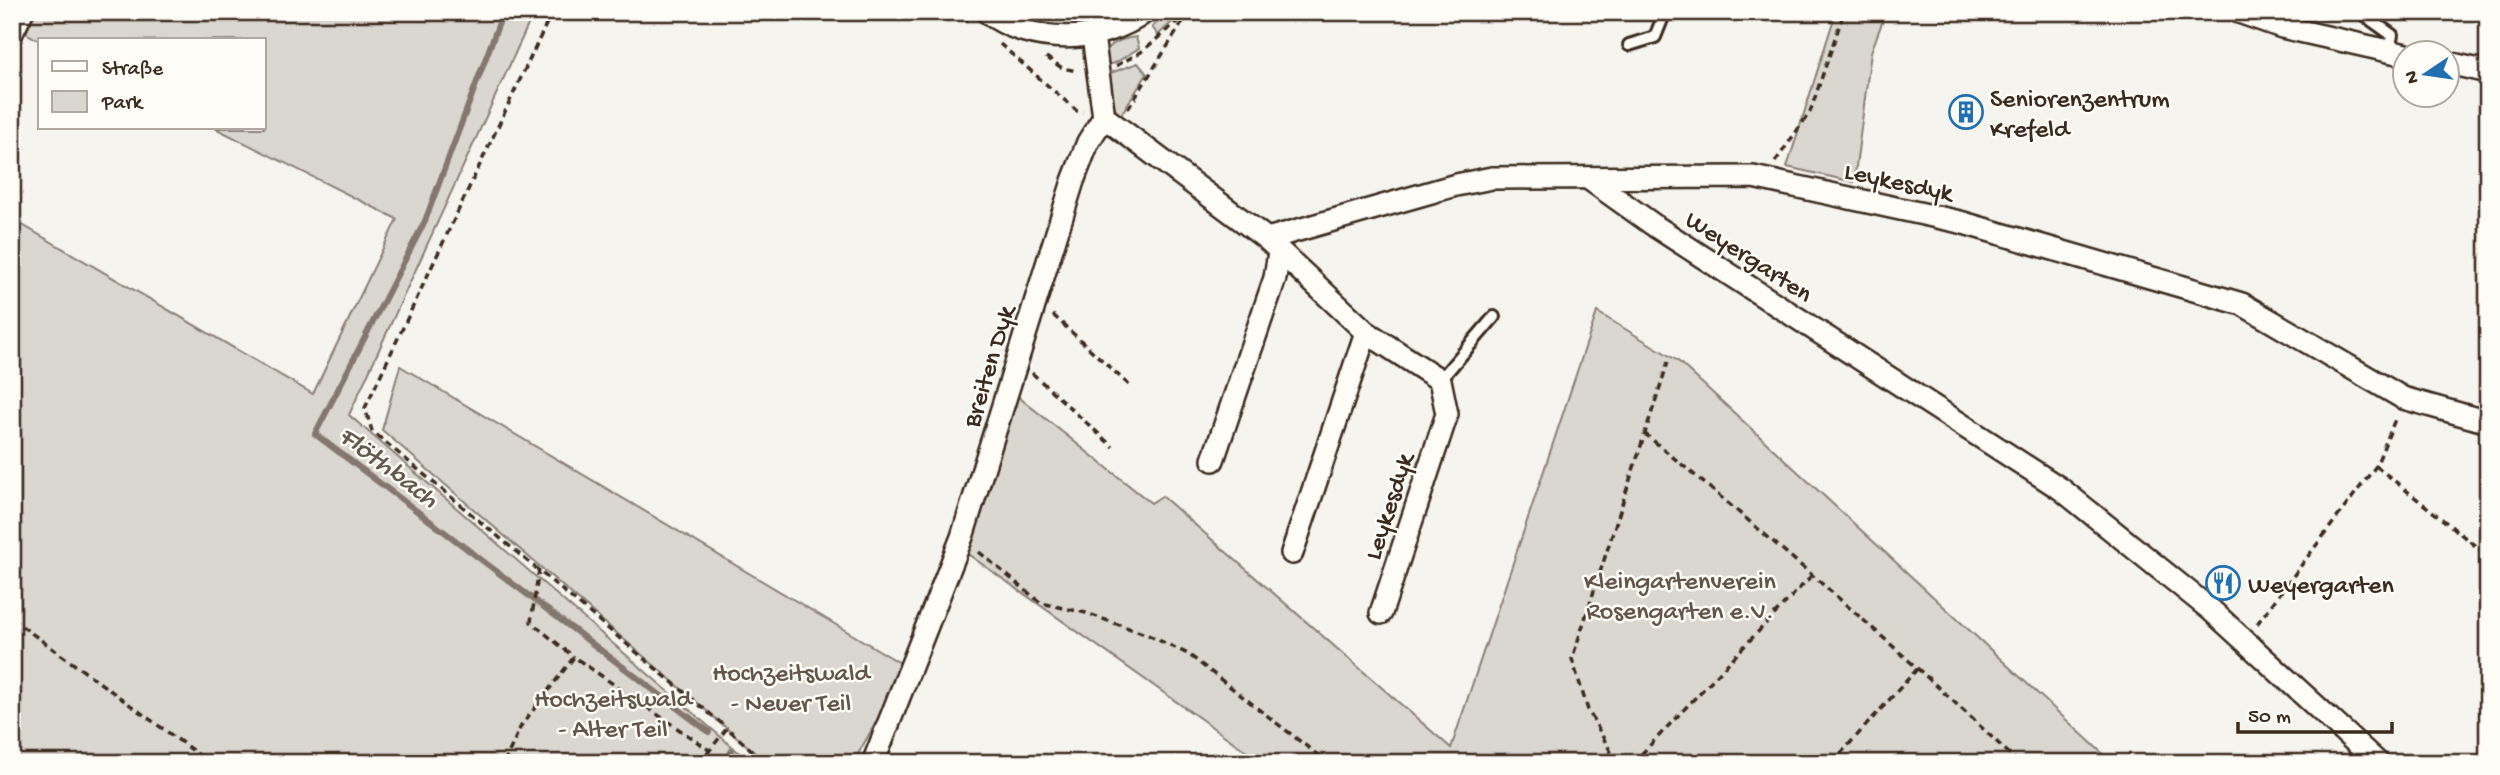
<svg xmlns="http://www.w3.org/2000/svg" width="2500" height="775" font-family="'Gochi Hand',sans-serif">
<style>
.green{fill:#dad6d0;stroke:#8a8077;stroke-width:2}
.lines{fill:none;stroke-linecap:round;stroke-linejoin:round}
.stream{stroke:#84786e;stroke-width:6}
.service-casing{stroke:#3b2a1e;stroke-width:16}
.minor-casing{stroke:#3b2a1e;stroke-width:26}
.path{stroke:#3b2a1e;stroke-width:3.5;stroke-dasharray:7 5;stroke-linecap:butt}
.service{stroke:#fdfcf7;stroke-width:10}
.minor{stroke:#fdfcf7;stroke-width:21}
.labels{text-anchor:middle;stroke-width:5;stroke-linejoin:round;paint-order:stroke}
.poi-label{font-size:26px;fill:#3b2a1e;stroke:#fdfcf7;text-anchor:start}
.street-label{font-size:26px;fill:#3b2a1e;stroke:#fdfcf7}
.park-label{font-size:26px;fill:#63554a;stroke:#fdfcf7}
.water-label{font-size:28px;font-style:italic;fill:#65584d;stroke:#fdfcf7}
</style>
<rect width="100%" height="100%" fill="#f5f4ee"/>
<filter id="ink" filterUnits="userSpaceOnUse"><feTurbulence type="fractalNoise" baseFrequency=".0143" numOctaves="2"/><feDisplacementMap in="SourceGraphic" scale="14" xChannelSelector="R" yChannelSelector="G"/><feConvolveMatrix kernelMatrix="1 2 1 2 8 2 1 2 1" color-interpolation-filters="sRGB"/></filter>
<g filter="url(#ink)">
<g class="green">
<polygon points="36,12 534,12 349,415 751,763 12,763 12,219 313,394 397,219 215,128 264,128 264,40 40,41 26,33"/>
<polygon points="1170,12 1183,12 1158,35 1152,27"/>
<polygon points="1836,12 1886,12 1871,52 1854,182 1787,167"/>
<path d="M1136 37 1139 48 1115 63 1100 67C1105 45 1115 40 1136 37Z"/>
<polygon points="1138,63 1147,74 1120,116 1109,107 1105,75"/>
<polygon points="1597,312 1678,361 2113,763 1263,763 965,552 1016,395 1151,503 1162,496 1451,748"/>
<polygon points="400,366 907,667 853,763 767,763 382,430"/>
</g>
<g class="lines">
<g class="stream">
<polyline points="503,12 425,221 315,434 709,732"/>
<polyline points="726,763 732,750"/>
</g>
<g class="service-casing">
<g id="service">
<polyline points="2360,12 2392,35 2389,51"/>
<polyline points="1629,45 1655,37 1665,12"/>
<polyline points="1440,380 1494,317"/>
</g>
</g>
<g class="minor-casing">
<g id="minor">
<path d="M987 12C1029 45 1102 45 1145 12"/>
<polyline points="2239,12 2282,27 2406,55"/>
<polyline points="12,33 22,12"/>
<polyline points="2448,63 2488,72"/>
<polyline points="1104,117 1267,239 1366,332 1440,380 1447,414 1381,613"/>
<polyline points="1589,179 1655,226 2061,489 2211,610 2378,763"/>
<polyline points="1267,239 1456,185 1492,178 1753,177 1960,222 2242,304 2403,398 2488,422"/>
<polyline points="1213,460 1275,278 1279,252"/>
<polyline points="1292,553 1366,332"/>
<polyline points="873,763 962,537 1073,181 1088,142 1104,117 1093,36"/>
</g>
</g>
<g class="path">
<polyline points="552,12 365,408 372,431 727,728"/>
<polyline points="955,12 968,21"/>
<polyline points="1000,44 1077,111 1083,112"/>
<polyline points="1046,57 1062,68 1077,71"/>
<polyline points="1116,66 1141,52 1189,12"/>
<polyline points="1128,109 1184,20"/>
<polyline points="1775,162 1810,112 1844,12"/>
<polyline points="1053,315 1129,385"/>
<polyline points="1032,373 1113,447"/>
<path d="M1644 433C1773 540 1898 647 2019 763"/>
<polyline points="2376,466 2488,556"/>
<polyline points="979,552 1041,603 1086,613 1148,635 1188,654 1328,763"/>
<polyline points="539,569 531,622 574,657"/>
<polyline points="12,619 210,763"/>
<polyline points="2257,624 2376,466 2396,417"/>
<polyline points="504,763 521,726 574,657 709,750"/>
<polyline points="700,763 727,728 766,763"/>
<polyline points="1617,763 1588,710 1572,659 1668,362"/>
<polyline points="1633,763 1814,573"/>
<polyline points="1832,763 1919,667"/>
</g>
<use href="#service" class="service"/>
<use href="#minor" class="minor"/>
</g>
</g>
<defs>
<g id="building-ring" transform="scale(1.75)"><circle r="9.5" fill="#fdfcf7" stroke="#1f6fb2" stroke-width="1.5"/><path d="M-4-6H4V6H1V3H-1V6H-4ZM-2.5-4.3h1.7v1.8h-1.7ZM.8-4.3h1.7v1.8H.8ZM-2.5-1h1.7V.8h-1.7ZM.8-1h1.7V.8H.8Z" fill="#1f6fb2"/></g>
<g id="restaurant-ring" transform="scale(1.75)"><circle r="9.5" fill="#fdfcf7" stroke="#1f6fb2" stroke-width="1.5"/><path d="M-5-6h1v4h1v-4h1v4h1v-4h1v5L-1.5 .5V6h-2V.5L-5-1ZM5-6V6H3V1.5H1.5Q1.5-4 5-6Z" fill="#1f6fb2"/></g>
</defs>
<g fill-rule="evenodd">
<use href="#building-ring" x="1966" y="112"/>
<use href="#restaurant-ring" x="2223" y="583"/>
</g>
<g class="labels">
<g class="poi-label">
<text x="1990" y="106">Seniorenzentrum<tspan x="1990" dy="30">Krefeld</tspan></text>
<text x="2248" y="592">Weyergarten</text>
</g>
<g class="street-label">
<text transform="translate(1899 180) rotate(12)" y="9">Leykesdyk</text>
<text transform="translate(1750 255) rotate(33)" y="9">Weyergarten</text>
<text transform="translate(987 366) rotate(-73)" y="9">Breiten Dyk</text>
<text transform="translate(1387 506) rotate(-72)" y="9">Leykesdyk</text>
</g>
<g class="park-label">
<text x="1680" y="588">Kleingartenverein<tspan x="1680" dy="30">Rosengarten e.V.</tspan></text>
<text x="791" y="680">Hochzeitswald<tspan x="791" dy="30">- Neuer Teil</tspan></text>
<text x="613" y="706">Hochzeitswald<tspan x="613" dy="30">- Alter Teil</tspan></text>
</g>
<g class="water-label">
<text transform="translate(390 465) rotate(37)" y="10">Flöthbach</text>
</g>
</g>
<rect width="2500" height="775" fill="none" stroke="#fdfcf7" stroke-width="42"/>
<rect x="21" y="21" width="2458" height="733" fill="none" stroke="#3b2a1e" stroke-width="2.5" filter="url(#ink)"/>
<rect x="38" y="38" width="228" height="91" fill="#fdfcf7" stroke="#afa8a0" stroke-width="2"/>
<rect x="52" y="61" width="35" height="10" fill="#fdfcf7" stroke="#afa8a0" stroke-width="2"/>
<text x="102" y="74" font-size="21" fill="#3b2a1e">Straße</text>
<rect x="52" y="91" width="35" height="21" fill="#dad6d0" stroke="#afa8a0" stroke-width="2"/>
<text x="102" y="108" font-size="21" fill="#3b2a1e">Park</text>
<g transform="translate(2426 74) rotate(257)"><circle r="33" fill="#fdfcf7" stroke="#afa8a0" stroke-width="2"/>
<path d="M0-5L12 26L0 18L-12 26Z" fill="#1f6fb2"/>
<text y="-10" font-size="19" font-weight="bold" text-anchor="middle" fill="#3b2a1e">N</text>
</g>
<path d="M2238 722v10h154v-10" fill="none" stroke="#3b2a1e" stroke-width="3.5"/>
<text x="2248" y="722" font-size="21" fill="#3b2a1e" stroke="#fdfcf7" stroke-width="5" paint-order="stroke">50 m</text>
</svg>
